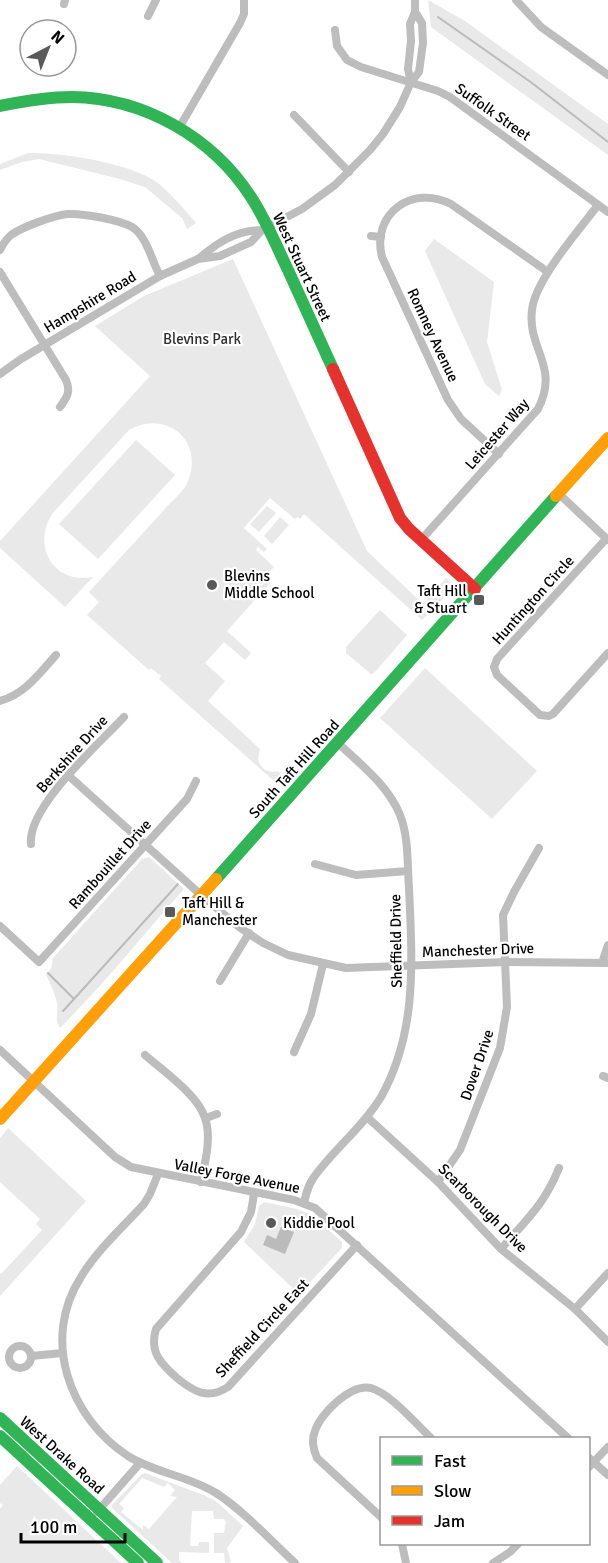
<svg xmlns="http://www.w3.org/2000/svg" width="608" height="1563" font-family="Signika,sans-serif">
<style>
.green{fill:#e9e9e9;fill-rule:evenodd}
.water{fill:#bbb}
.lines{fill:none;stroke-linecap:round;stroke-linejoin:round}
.stream{stroke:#bbb;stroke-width:2}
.street{stroke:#bdbdbd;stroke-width:8}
.fast{stroke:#30b455;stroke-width:12}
.slow{stroke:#ff9f0a;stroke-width:12}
.jam{stroke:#e5322d;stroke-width:12}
.poi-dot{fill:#595959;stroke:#fff;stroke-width:2}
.labels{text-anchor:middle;stroke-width:4.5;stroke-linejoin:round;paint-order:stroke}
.street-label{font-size:15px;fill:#000;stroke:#fff}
.park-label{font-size:15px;fill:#2e2e2e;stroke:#fff}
.poi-label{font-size:15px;fill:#000;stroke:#fff;text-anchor:start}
</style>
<rect width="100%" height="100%" fill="#fff"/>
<g class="green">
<polygon points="428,0 465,21 608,124 608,155 431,27"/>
<path d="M28 153C60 152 132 163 158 183 172 195 184 209 196 223L187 229 182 218 145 187 120 179 39 159 22 162 0 170V164Z"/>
<polygon points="434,239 494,282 487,342 502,390 499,396 485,384 425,251"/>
<path d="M233 259 367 551 423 604 446 578 454 585 440 602 422 620 304 514 300 519 298 517 295 519 270 498 244 528 267 549 264 552 258 547 256 550 274 567 258 584 261 586 269 580 271 582 227 631 251 653 245 660 224 642 205 663 225 681 208 701 260 749 258 760C261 769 269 774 278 771L281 774 274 781 159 679 161 676 151 668 149 670 87 615 99 602 89 592C114 565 139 537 164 510 171 501 184 492 188 481 204 441 167 409 129 430L52 514C32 547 53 584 93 577L65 607 0 548V541L150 376 95 326 144 296Z"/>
<polygon points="136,440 175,475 98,559 59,524"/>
<polygon points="267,506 276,513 259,532 250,524"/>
<polygon points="280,517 289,525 272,544 264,536"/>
<polygon points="380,610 407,635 374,673 371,674 346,653 346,647"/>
<polygon points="425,668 537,771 492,819 380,718"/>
<path d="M149 857 184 889C143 935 104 984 60 1028 54 1019 59 1014 57 1003 55 993 50 984 46 974L51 969 53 958 142 859Z"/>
<polygon points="8,1128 86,1201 0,1296 0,1273 1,1274 42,1230 36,1224 40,1219 0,1182 0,1138"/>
<polygon points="264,1202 297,1209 312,1215 342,1242 342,1248 299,1294 244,1242 255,1224 259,1206"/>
<polygon points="17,1466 121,1563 0,1563 0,1509 3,1505 0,1503 0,1485"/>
<path d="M145 1473 206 1496 217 1502 243 1526 227 1548 231 1562 225 1563 224 1553H214V1533H224L226 1522 224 1519H214L213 1511H192L190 1546H198L199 1542H209V1553L179 1552V1560L182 1563H172L112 1508V1505L142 1474ZM142 1478 164 1487 168 1483 175 1490 170 1496 177 1497 149 1529 143 1525V1530L121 1512 124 1508 119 1504Z"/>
</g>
<polygon class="water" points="281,1227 294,1232 285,1254 263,1245 267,1235 276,1239"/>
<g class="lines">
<g class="stream">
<polyline points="438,17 532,83 608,142"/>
<polyline points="48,973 74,999 63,1011"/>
<polyline points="74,999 178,884"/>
</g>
<g class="street">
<polyline points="516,0 541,27 608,75"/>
<polyline points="64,4 65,0"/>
<polyline points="148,16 156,0"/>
<polyline points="335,30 337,46 347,60 361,67 438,91 450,97 608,212"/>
<polyline points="411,82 408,69 411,41 410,24 415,12 415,0"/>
<polyline points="294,115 349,172"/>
<polyline points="179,128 240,23 244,14 244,0"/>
<polyline points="371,236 381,237"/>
<path d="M0 250C3 244 6 239 11 235 22 227 55 215 68 214 82 213 120 220 132 227 147 236 152 262 160 276"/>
<path d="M198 259C217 243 236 230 262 230"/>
<path d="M0 272 66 380C71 392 67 397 60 407"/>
<polyline points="0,374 21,359 160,276 198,259 220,256 251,242 262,230 302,209 335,185 370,150 383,134 400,107 411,82 419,72 423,43 422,23 415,12"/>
<path d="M499 454 461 419 448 400 382 257C371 214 412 184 451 204L548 272"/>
<polyline points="558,493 608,540"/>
<polyline points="606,539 497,659 494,667 497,675 540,715 549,716 553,714 608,653"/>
<path d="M421 540 538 409C560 366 527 349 532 310 535 280 579 230 598 205"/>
<path d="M0 701C25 694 39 674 56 655"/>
<polyline points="69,776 201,895 239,927 263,943 288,955 346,968 506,962 608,963"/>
<path d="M31 844C27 807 99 744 124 717"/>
<polyline points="315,864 356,875 408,871"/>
<polyline points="0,926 39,962 187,799 196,781"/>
<polyline points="602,963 608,945"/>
<polyline points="220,981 249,933"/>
<polyline points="0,1050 115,1157 131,1167 294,1200 315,1208 568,1438"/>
<polyline points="294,1052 311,1014 323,964"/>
<path d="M145 1055C163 1071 198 1095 205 1118 212 1137 205 1163 201 1182"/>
<polyline points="603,1076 608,1078"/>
<polyline points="367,1117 438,1182 501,1249 575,1309 608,1342"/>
<polyline points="206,1118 217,1114"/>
<path d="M158 1174 150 1194 144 1204C123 1227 97 1250 81 1277 41 1339 69 1417 128 1456 155 1473 189 1476 216 1493 244 1511 270 1540 295 1563"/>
<polyline points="438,1182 460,1150 500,1048 507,1007 503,915 514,892 539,848"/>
<path d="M254 1194 251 1212 241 1232 156 1329C149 1352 161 1364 177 1378 194 1392 208 1400 228 1387L357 1245"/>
<path d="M304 1203C306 1194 308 1185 314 1177 334 1149 363 1127 381 1097 418 1031 412 960 409 887 407 863 409 838 400 815 388 785 361 765 338 743"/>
<path d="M501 1249C527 1219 544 1205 559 1168"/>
<polyline points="575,1309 608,1273"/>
<circle cx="20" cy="1357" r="11"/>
<polyline points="31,1356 63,1353"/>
<polyline points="588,1457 608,1475"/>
<polyline points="588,1468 608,1447"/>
<polyline points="97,1512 140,1463"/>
<path d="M382 1518 317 1458C313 1449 311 1440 315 1431 320 1414 351 1383 371 1388 391 1394 416 1424 431 1438"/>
<polyline points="402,1544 406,1563"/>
<polyline points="493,1563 510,1552 518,1544"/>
</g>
<g class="fast">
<path d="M0 106C24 101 48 97 72 97 144 98 212 137 251 197 266 220 276 245 288 270 303 303 318 336 333 369"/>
<polyline points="216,879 556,496"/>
<polyline points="0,1418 157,1563"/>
<polyline points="0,1436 138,1563"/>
</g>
<g class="slow">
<polyline points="556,496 608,438"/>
<polyline points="0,1119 216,879"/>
</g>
<polyline class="jam" points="333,369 400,518 409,529 475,589"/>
</g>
<g class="poi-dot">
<circle cx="212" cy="585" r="6"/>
<rect x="473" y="594" width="12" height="12" rx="3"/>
<rect x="164" y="906" width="12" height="12" rx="3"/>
<circle cx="271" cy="1223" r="6"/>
</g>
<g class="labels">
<g class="street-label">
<text transform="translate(493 112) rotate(35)" y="5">Suffolk Street</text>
<text transform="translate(302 267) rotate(65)" y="5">West Stuart Street</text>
<text transform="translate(90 302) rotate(-31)" y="5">Hampshire Road</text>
<text transform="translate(433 335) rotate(65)" y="5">Romney Avenue</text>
<text transform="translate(497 434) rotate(-49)" y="5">Leicester Way</text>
<text transform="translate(533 600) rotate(-48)" y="5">Huntington Circle</text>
<text transform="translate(72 754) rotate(-48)" y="5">Berkshire Drive</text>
<text transform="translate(294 769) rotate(-48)" y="5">South Taft Hill Road</text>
<text transform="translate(110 864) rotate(-48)" y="5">Rambouillet Drive</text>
<text transform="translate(396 941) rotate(-91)" y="5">Sheffield Drive</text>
<text transform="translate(478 950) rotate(-2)" y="5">Manchester Drive</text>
<text transform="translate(477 1065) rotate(-71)" y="5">Dover Drive</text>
<text transform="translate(237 1176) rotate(11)" y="5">Valley Forge Avenue</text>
<text transform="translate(483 1208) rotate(45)" y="5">Scarborough Drive</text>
<text transform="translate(262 1328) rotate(-47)" y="5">Sheffield Circle East</text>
<text transform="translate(62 1455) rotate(42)" y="5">West Drake Road</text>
</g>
<g class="park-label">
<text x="202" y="344">Blevins Park</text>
</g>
<g class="poi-label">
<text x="224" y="581">Blevins<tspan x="224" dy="17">Middle School</tspan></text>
<text x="467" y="596" text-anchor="end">Taft Hill<tspan x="467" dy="17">&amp; Stuart</tspan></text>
<text x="182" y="908">Taft Hill &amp;<tspan x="182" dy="17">Manchester</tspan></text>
<text x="283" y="1228">Kiddie Pool</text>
</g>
</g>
<rect x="380" y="1437" width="210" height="108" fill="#ffffff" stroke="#999999" stroke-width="1.5"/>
<rect x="392" y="1456" width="30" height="9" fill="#30b455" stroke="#999999" stroke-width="1.5"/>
<text x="434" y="1467" font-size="18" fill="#000000">Fast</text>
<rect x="392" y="1486" width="30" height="9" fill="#ff9f0a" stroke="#999999" stroke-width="1.5"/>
<text x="434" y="1497" font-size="18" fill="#000000">Slow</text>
<rect x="392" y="1516" width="30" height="9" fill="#e5322d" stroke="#999999" stroke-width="1.5"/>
<text x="434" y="1527" font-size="18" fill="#000000">Jam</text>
<g transform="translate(48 48) rotate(42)"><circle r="28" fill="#ffffff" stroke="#999999" stroke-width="1.5"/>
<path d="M0-4.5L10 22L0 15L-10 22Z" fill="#595959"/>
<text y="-9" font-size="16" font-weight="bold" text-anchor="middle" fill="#000000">N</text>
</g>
<path d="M21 1533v9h104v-9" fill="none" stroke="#000000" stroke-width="3"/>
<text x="30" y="1533" font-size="18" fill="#000000" stroke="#ffffff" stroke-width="4.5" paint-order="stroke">100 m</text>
</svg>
